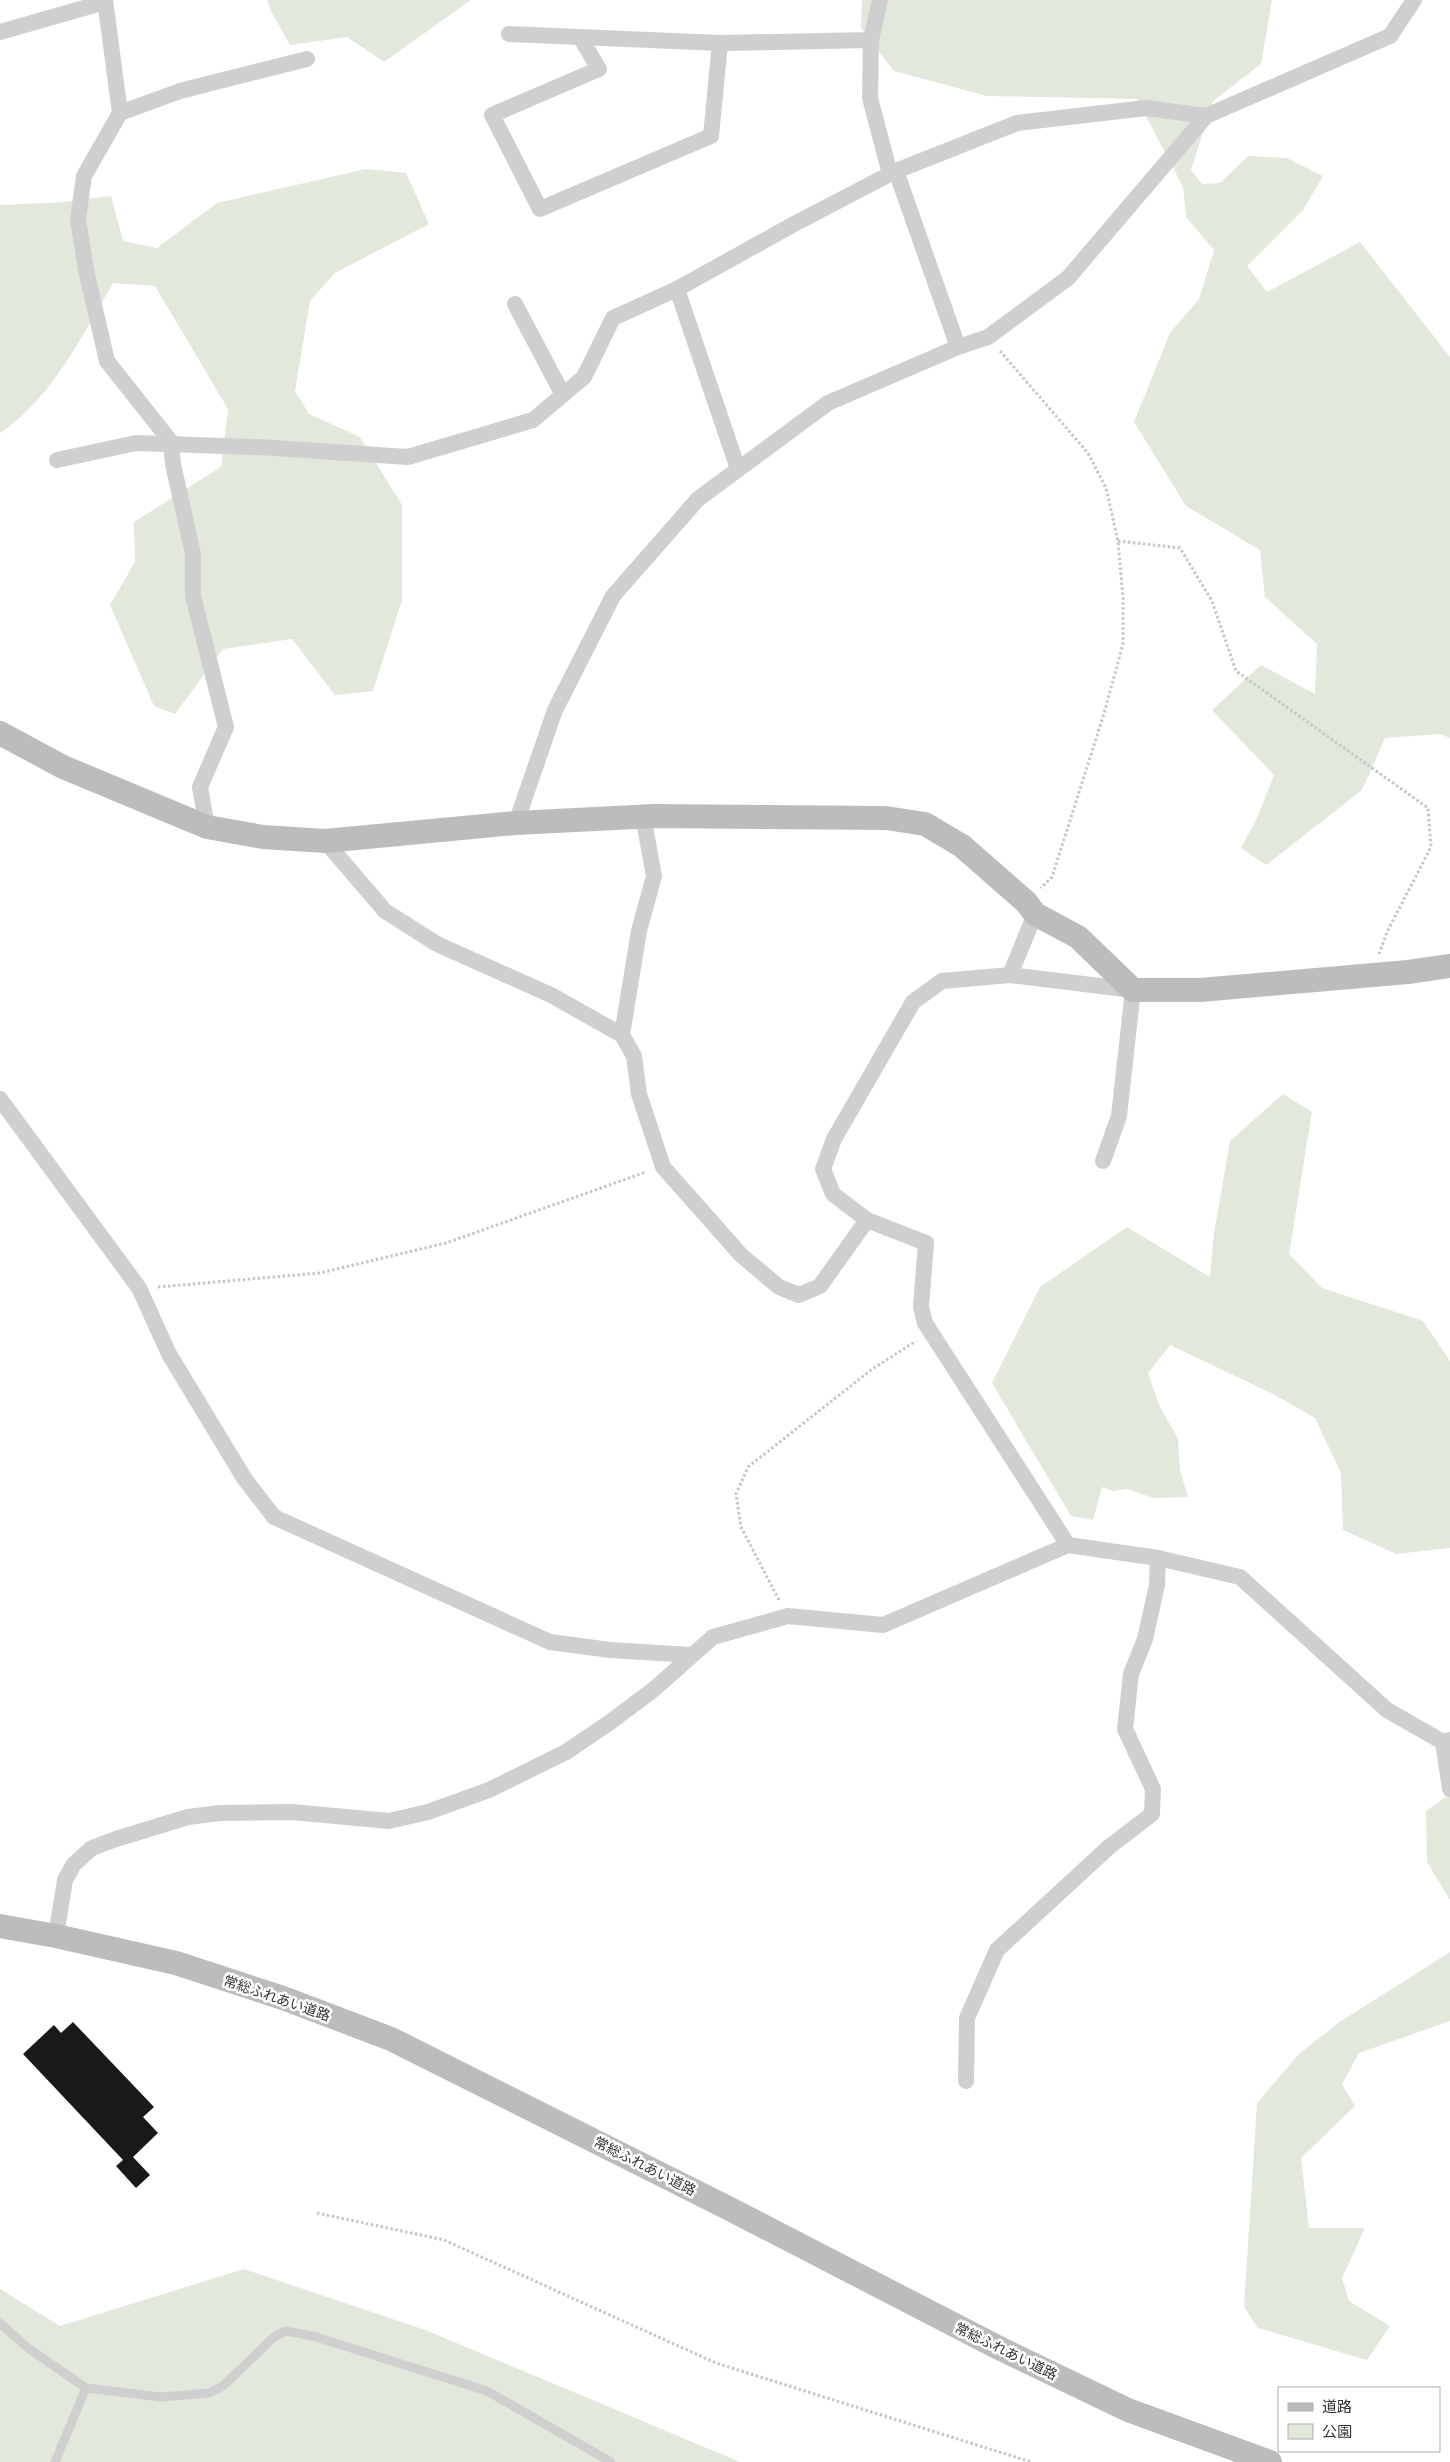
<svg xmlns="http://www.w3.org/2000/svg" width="1450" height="2462" font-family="'Space Grotesk','Noto Sans JP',sans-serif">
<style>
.green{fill:#e3e8dd}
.building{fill:#191919}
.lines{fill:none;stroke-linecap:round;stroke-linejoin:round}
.path{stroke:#c6c6c6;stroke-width:3;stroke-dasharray:2.5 2.5;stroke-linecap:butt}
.lane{stroke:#cfcfcf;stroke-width:9}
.street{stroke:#cfcfcf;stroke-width:16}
.secondary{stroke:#bcbcbc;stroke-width:24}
.labels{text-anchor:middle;stroke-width:5;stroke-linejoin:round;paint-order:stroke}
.street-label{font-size:14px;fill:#323232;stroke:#fff}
</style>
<rect width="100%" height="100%" fill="#fff"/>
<g class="green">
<polygon points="267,0 471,0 384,62 347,37 290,45 271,11"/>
<polygon points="862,0 1272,0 1261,64 1213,101 1191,170 1202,184 1220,183 1248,156 1287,158 1323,176 1303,210 1247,266 1267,292 1360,242 1450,357 1450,738 1440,734 1385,738 1362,790 1266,865 1241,848 1257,818 1274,775 1212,710 1261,665 1315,694 1317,644 1265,597 1260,550 1186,506 1134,422 1170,333 1199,299 1214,250 1186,217 1183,187 1137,99 987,96 894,71 861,28"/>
<path d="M366 169 406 173 429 224 335 273 310 301 295 391 309 414 360 437 402 505V600L373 691 335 695 292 639 223 649 175 714 154 706 110 605 135 562 134 522 221 467 228 409 155 286 113 283C82 336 52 398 0 433V205L63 202 111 196 123 241 157 248 217 203Z"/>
<polygon points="1283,1094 1312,1112 1289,1254 1322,1288 1423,1321 1450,1361 1450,1548 1396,1554 1343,1530 1341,1473 1315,1418 1275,1395 1170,1345 1148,1373 1159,1405 1178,1439 1180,1470 1188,1497 1153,1498 1128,1489 1112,1491 1102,1487 1093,1520 1071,1516 992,1383 1040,1287 1127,1227 1210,1277 1214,1233 1230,1141"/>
<polygon points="1450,1794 1450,1900 1427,1862 1426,1811"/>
<polygon points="1450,1952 1450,2021 1359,2053 1342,2084 1355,2106 1301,2158 1309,2228 1365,2228 1342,2278 1349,2301 1390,2326 1367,2360 1258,2328 1244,2307 1257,2103 1299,2054 1338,2023"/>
<polygon points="244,2269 428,2331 740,2462 0,2462 0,2289 60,2326"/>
</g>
<polygon class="building" points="73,2022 154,2107 143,2117 158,2133 133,2157 150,2175 136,2188 116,2166 123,2160 23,2054 54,2025 61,2033"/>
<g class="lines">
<g class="path">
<polyline points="1000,351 1088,453 1106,488 1118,541 1123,598 1123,644 1103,717 1052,877 1041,888"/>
<polyline points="1118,541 1180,548 1212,601 1236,671 1428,808 1431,847 1387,932 1379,954"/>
<polyline points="158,1287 320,1273 446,1243 646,1172"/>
<polyline points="779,1600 741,1527 736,1494 748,1467 871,1370 916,1341"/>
<polyline points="317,2213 444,2240 716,2363 1031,2462"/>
</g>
<g class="lane">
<polyline points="0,2323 28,2348 86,2388 161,2397 209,2393 223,2386 274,2337 285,2331 313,2336 487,2391 611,2462"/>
<polyline points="55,2462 86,2388"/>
</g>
<g class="street">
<polyline points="105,0 120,113"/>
<polyline points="880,0 871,40 870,98 890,174 896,171 958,347"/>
<polyline points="0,32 105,2"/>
<polyline points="509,34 720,43 871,40"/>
<polyline points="580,37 599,69 492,115 540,209 711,136 720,43"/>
<polyline points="896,171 1017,123 1146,108 1206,116"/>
<polyline points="677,289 738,469"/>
<polyline points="515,304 563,395"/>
<polyline points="57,460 136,443 259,447 408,457 533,420 584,377 613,318 677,289 796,223 890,174"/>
<polyline points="516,823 555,710 613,596 698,499 828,403 958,347 988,337 1068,278 1206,116 1390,36 1414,0"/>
<polyline points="207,827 200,787 226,727 193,596 193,554 173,464 171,442 107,361 86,270 78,219 84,176 120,113 180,91 307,59"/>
<polyline points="325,841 385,911 437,944 551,995 622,1035 634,1056 639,1094 663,1167 741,1255 779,1287 799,1295 820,1286 867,1220"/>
<polyline points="1035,914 1010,975 942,981 913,1002 834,1139 823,1169 833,1194 867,1220 926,1243 921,1307 925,1323 1068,1545"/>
<polyline points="1010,975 1133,990 1119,1116 1103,1161"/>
<polyline points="622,1035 639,931 654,876 643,816"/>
<polyline points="0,1099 139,1288 169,1354 244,1478 274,1517 550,1642 610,1650 692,1655"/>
<polyline points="1443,1742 1450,1789"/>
<polyline points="56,1936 65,1880 74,1864 92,1848 116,1839 188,1817 220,1813 292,1812 389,1821 428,1812 489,1790 566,1752 609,1723 653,1690 713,1637 788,1616 883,1625 1068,1545 1158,1558 1240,1577 1387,1710 1443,1742 1450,1740"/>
<polyline points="966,2081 967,2018 997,1950 1109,1847 1152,1814 1153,1789 1125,1729 1131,1674 1145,1639 1157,1585 1158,1558"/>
</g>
<g class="secondary">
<polyline points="0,733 63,767 207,827 263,837 325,841 516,823 654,816 886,818 925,824 962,846 1026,902 1035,914 1078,937 1133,990 1200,990 1408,972 1450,966"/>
<polyline points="0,1926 56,1936 176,1963 283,1998 391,2039 726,2207 1001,2349 1128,2410 1270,2462"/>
</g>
</g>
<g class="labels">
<g class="street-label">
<text transform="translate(277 1998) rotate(19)" y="5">常総ふれあい道路</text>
<text transform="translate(645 2166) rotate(27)" y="5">常総ふれあい道路</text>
<text transform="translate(1006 2351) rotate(26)" y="5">常総ふれあい道路</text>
</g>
</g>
<rect x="1278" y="2387" width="162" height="65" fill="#ffffff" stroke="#adadad"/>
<rect x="1288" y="2403" width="25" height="8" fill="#bcbcbc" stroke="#adadad"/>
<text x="1322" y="2412" font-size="15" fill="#323232">道路</text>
<rect x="1288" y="2424" width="25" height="15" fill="#e3e8dd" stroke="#adadad"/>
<text x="1322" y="2437" font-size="15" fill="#323232">公園</text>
</svg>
